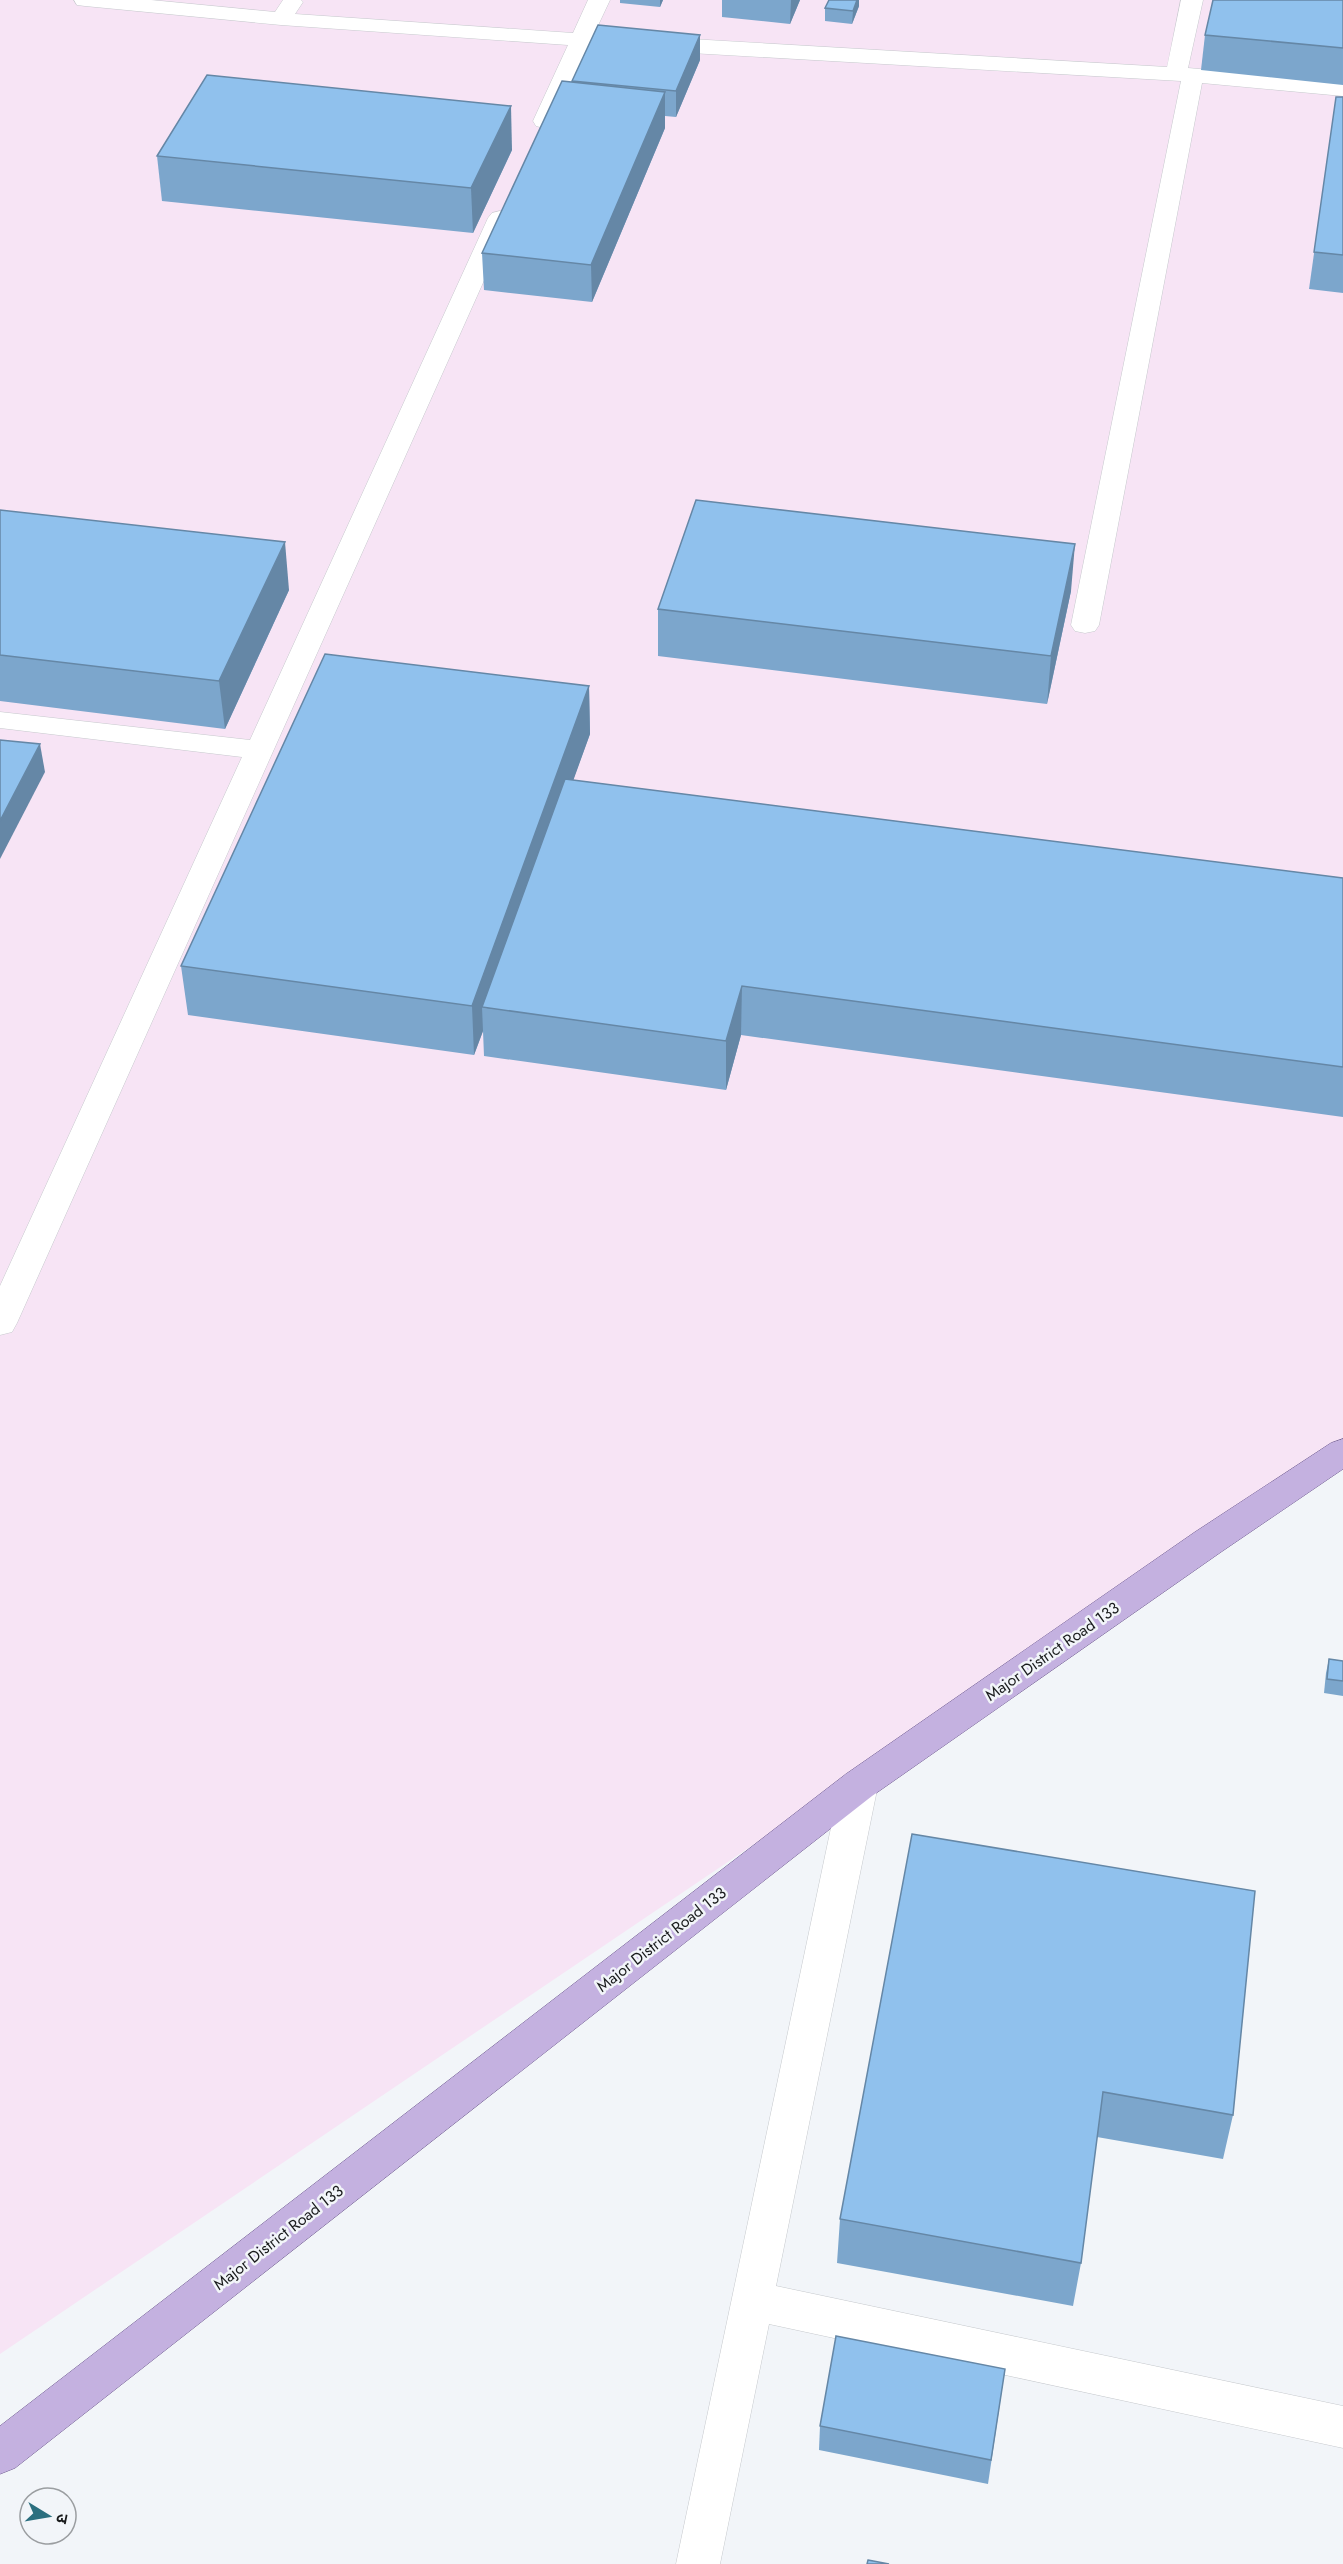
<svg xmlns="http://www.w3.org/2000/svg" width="1343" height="2564" font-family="Jost,'Noto Sans Devanagari',sans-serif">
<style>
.industrial{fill:#f7e4f5}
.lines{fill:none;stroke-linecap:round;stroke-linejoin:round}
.minor-casing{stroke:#c6c9cd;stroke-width:1}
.major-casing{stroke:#6e5b8e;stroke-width:1}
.minor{fill:#fff;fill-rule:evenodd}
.major{fill:#c4b1e0;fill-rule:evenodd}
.wall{fill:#7ca6cc}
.shaded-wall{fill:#6587a6}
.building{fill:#90c1ed;stroke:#6587a6;stroke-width:1.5}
.labels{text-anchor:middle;stroke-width:5;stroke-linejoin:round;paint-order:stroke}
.street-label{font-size:16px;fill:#191b1c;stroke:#f2f5f9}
</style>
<rect width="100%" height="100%" fill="#f2f5f9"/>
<polygon class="industrial" points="0,0 1343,0 1343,1446 0,2354"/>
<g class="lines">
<g class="minor-casing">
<g id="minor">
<polygon points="74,0 151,0 275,12 283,0 301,0 303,2 295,14 573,33 588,0 610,0 594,34 610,36 613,41 610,46 589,47 555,121 552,126 544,128 536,126 533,121 568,45 281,25 85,6 77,5"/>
<polygon points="1181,0 1203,0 1188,68 1343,82 1343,96 1202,83 1099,625 1095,631 1085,633 1075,631 1071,625 1181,81 656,51 648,49 645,44 648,39 656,37 1167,67"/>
<polygon points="500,211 508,213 512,218 17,1323 12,1332 0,1335 0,1286 242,757 0,728 0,712 250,740 488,218 492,213"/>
<polygon points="859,1770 872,1774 878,1785 776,2286 1343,2406 1343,2448 769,2324 720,2564 676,2564 840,1785 846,1774"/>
</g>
</g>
<g class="major-casing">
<polygon id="major" points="1343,1439 1343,1469 1221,1552 872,1796 15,2468 0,2474 0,2426 846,1774 1195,1532 1331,1443"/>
</g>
<use href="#minor" class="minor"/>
<use href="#major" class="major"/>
</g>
<g class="wall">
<polygon points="620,0 663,0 660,7 620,3"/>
<polygon points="722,0 800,0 790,24 722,17"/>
<polygon points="1343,0 1343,85 1201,70 1205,35"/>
<polygon points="859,6 852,24 825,21 825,8"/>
<polygon points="700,60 676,117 665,116 665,128 592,302 484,290 482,253 572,81"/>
<polygon points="1336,97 1343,97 1343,293 1309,289"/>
<polygon points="512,150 473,233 162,201 157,156"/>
<polygon points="0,510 289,590 225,729 0,701"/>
<polygon points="1071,591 1047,704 658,656 658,609"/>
<polygon points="589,686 590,734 573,780 1343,878 1343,1117 741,1035 726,1090 484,1056 483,1031 474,1055 188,1015 181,966"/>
<polygon points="1329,1659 1343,1661 1343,1696 1324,1693 1326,1673"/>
<polygon points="1255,1891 1233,2115 1223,2159 1097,2137 1081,2263 1073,2306 837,2263 840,2219"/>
<polygon points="1005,2369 988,2484 819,2450 820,2426"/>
</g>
<g class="shaded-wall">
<polygon points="660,0 663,0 660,7"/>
<polygon points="791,0 800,0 790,24"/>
<polygon points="857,0 859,0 859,6 852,24 853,11"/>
<polygon points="700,35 700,60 676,117 676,91"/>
<polygon points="665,92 665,128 592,302 591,265"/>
<polygon points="511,106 512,150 473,233 471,188"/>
<polygon points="285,542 289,590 225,729 219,681"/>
<polygon points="1075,544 1071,591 1047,704 1051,656"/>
<polygon points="589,686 590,734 491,1009 482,1007 483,1031 474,1055 472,1006"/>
<polygon points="40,744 45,772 0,859 0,821"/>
<polygon points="742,986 741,1035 726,1090 726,1041"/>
</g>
<g class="building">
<polygon points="829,0 857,0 853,11 825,8"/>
<polygon points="1213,0 1343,0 1343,48 1205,35"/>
<polygon points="598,25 700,35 676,91 572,81"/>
<polygon points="207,75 511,106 471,188 157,156"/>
<polygon points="562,81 665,92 591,265 482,253"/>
<polygon points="1336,97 1343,97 1343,255 1314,252"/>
<polygon points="696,500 1075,544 1051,656 658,609"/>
<polygon points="0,510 285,542 219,681 0,655"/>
<polygon points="325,654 589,686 472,1006 181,966"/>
<polygon points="0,740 40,744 0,821"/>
<polygon points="565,779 1343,878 1343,1067 742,986 726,1041 482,1007"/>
<polygon points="1329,1659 1343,1661 1343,1681 1327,1679"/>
<polygon points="912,1834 1255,1891 1233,2115 1103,2092 1081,2263 840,2219"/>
<polygon points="836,2336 1005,2369 991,2460 820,2426"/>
<polygon points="868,2560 889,2564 867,2564"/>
</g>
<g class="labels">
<g class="street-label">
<text transform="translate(1052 1651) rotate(-35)" y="6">Major District Road 133</text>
<text transform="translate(661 1939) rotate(-38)" y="6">Major District Road 133</text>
<text transform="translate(278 2237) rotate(-38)" y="6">Major District Road 133</text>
</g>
</g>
<g transform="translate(48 2516) rotate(101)"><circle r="28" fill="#f2f5f9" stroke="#9b9ea1" stroke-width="1.5"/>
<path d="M0-4.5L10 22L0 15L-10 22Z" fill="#2b6f7f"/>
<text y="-9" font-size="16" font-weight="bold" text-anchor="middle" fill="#191b1c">उ</text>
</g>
</svg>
